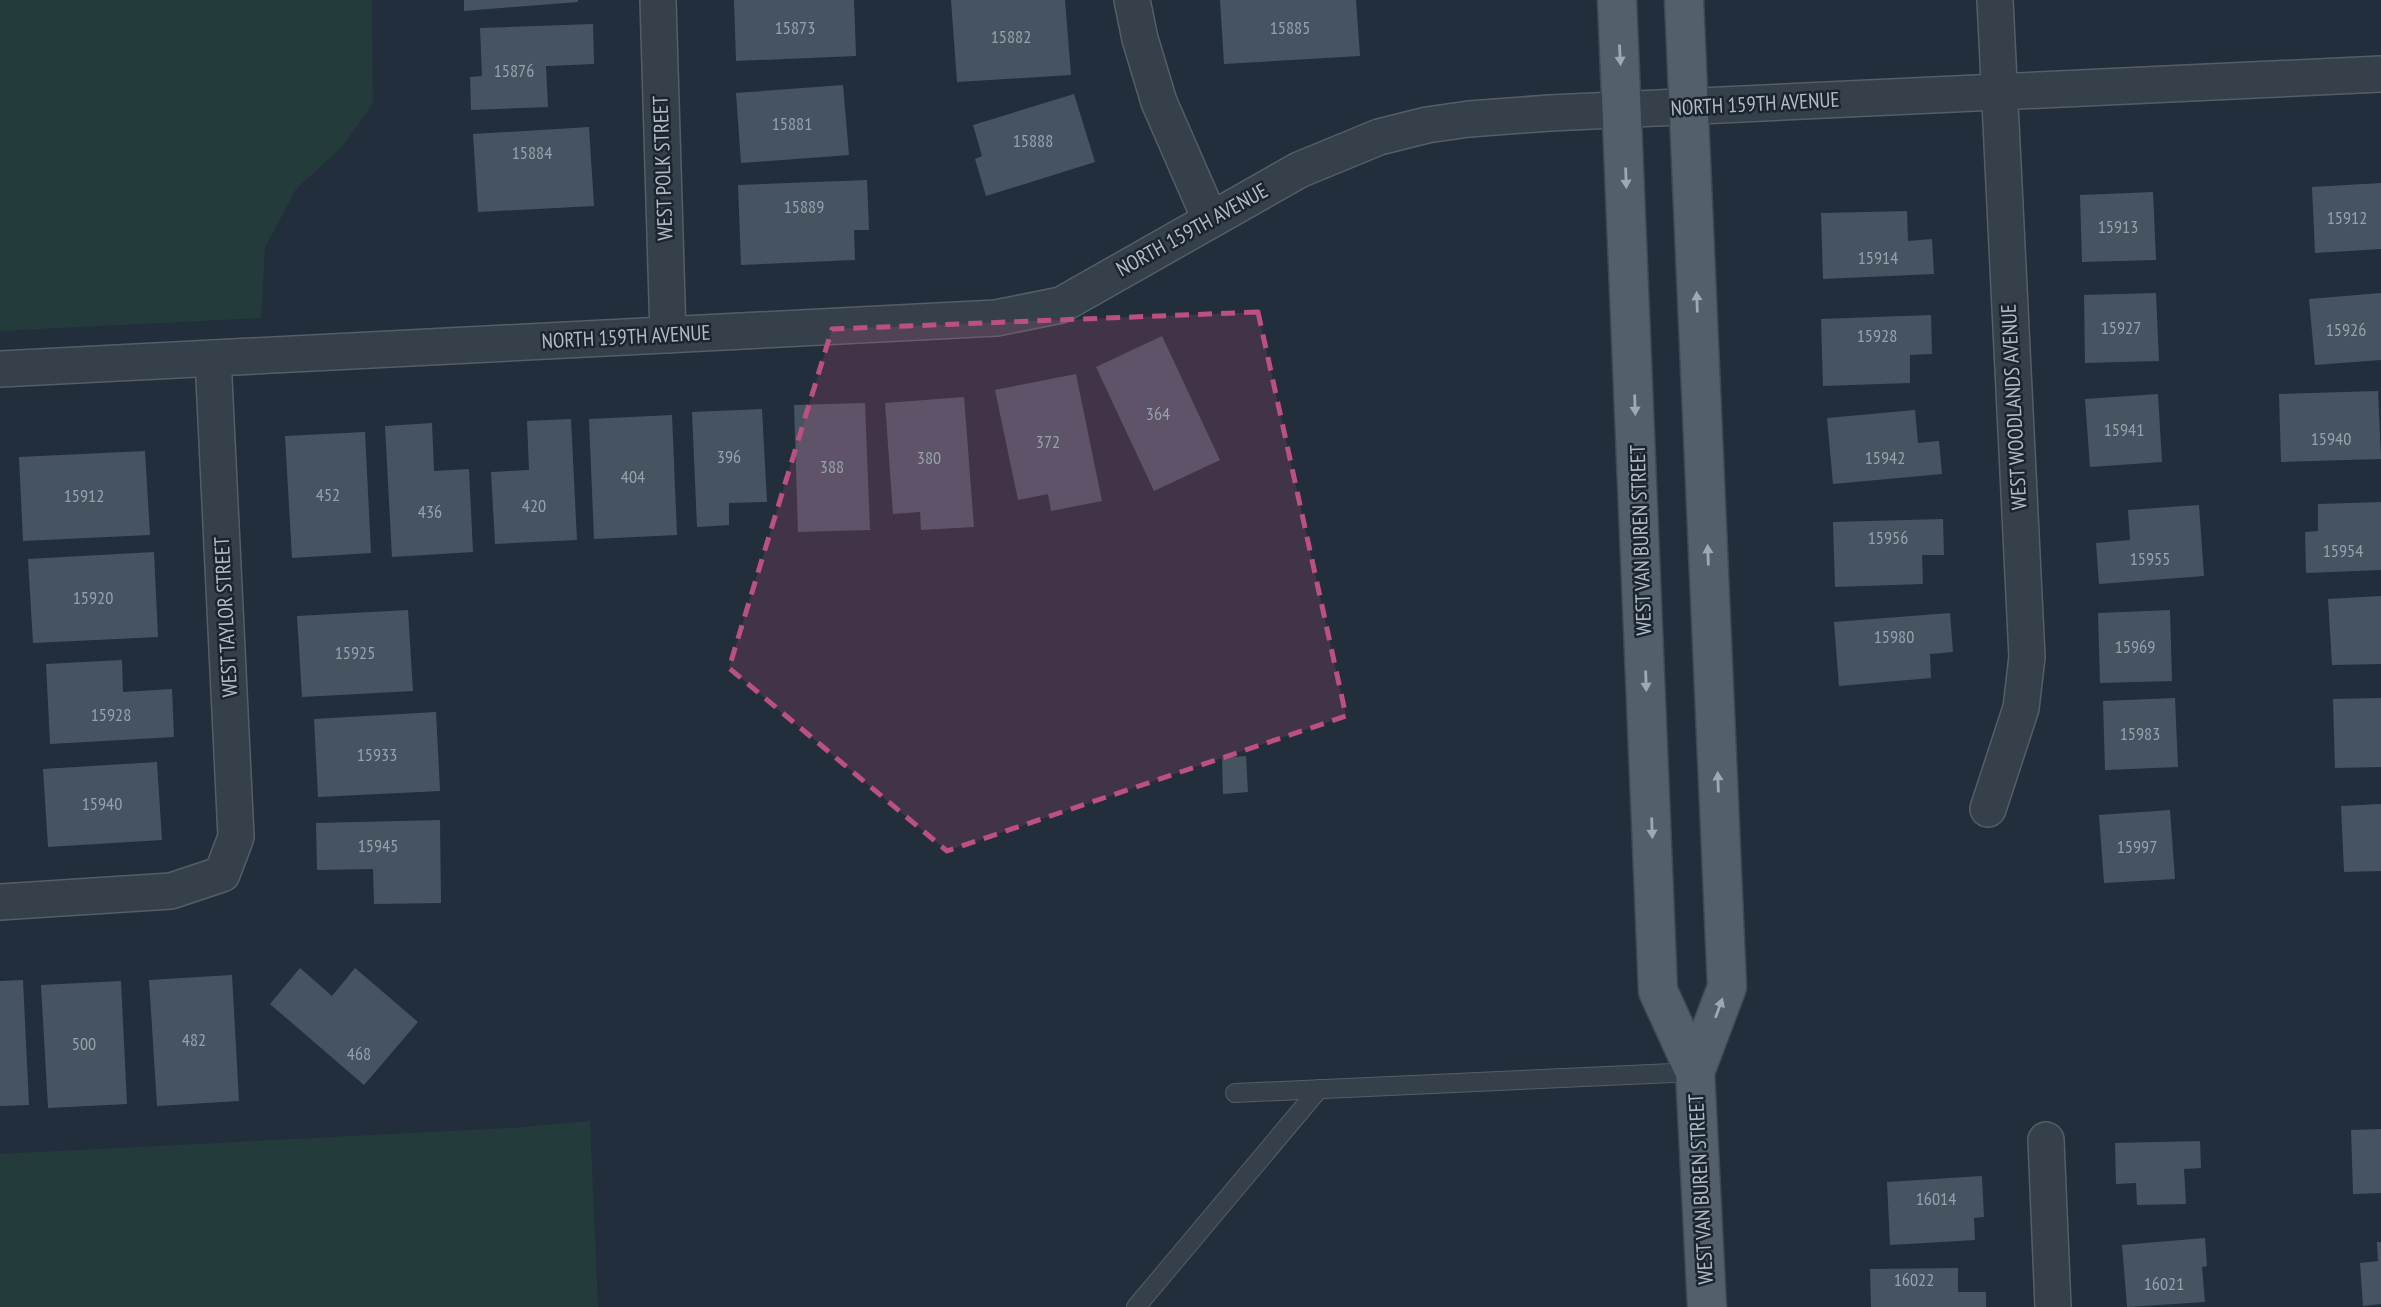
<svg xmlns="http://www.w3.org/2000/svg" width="2381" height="1307" font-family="'PT Sans Narrow',sans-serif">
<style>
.green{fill:#243b3c}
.building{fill:#465462}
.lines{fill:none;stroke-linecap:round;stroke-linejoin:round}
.service-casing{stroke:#545e69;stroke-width:20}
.minor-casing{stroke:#545e69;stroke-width:38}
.primary-casing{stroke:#3f4954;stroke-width:41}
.service{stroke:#36404b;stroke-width:18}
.minor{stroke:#36404b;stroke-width:35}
.primary{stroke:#545f6c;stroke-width:38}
.oneway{fill:#9ea9b5}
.marked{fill:#bc5181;fill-opacity:0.2;stroke:#bc5181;stroke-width:5;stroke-dasharray:14 9;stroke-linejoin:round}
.labels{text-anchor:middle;stroke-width:5;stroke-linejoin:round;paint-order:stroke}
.number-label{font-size:18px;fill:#96a1ae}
.street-label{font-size:21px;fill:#b1bbc7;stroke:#1b2530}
</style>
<rect width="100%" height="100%" fill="#222e3b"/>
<g class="green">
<polygon points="0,0 372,0 373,103 343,146 296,189 265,248 261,318 0,331"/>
<polygon points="590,1121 598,1307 0,1307 0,1154 511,1128"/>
</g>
<g class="building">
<polygon points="464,0 578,0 578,2 464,11"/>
<polygon points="734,0 854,0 856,56 736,61"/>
<polygon points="951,0 1065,0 1071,75 957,82"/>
<polygon points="1220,0 1356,0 1360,56 1224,64"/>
<polygon points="593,24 594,64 546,66 548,107 471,110 470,77 482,76 480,28"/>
<polygon points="843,85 849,155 741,163 736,93"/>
<polygon points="1074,94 1095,162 986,196 975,159 982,156 973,125"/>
<polygon points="589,127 594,206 478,212 473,134"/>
<polygon points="867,180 869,230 854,230 855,260 741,265 738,185"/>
<polygon points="2381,183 2381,249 2315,253 2312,187"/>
<polygon points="2153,192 2156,260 2082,262 2080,195"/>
<polygon points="1907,211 1908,241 1932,239 1934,274 1823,279 1821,213"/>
<polygon points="2156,293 2159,361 2085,363 2084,295"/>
<polygon points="2381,293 2381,360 2315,365 2309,299"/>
<polygon points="1931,315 1932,354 1910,355 1910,383 1823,386 1821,319"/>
<polygon points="1162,336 1220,460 1154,491 1096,367"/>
<polygon points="1076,374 1102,501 1051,511 1048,494 1018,500 995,390"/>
<polygon points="2378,391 2381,459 2281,462 2279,394"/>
<polygon points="2158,394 2162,462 2090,467 2085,399"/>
<polygon points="964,397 974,527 921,530 920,512 893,514 885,403"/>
<polygon points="865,403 870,530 798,532 794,405"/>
<polygon points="762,409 767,502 729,503 729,525 697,527 692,412"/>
<polygon points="1915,410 1918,443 1939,441 1942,474 1833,484 1827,418"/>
<polygon points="672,415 677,535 594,539 589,419"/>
<polygon points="571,419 577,540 495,544 491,472 529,470 527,421"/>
<polygon points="432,423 434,471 469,469 473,552 392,557 385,426"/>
<polygon points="365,432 371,553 292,558 285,436"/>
<polygon points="145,451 150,535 23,541 19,457"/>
<polygon points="2381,502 2381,570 2306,573 2305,532 2318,531 2318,504"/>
<polygon points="2199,505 2204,576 2099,584 2096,543 2130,540 2128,510"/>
<polygon points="1943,519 1944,555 1922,555 1923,584 1835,587 1833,522"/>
<polygon points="154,552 158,637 33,643 28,559"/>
<polygon points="2381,596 2381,664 2332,665 2328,599"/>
<polygon points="408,610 413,691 302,697 297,616"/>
<polygon points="2170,610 2172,681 2100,683 2098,613"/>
<polygon points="1950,613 1953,652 1930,654 1931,678 1839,686 1834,622"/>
<polygon points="122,660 123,692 172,689 174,737 50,744 46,664"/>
<polygon points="2175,698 2178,767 2105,770 2103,701"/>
<polygon points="2381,698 2381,767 2335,768 2333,699"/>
<polygon points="436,712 440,791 318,797 314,719"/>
<polygon points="1246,756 1248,792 1223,794 1222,758"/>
<polygon points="157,762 162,840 48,847 43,769"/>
<polygon points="2381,804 2381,871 2344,872 2341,806"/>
<polygon points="2170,810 2175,879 2104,883 2099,815"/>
<polygon points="440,820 441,903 374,904 373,869 317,870 316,823"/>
<polygon points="300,968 332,996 355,968 418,1022 364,1085 270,1004"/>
<polygon points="232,975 239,1101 157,1106 149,980"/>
<polygon points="23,980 29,1105 0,1106 0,981"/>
<polygon points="121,981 127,1104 48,1108 41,985"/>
<polygon points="2381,1129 2381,1193 2353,1194 2351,1130"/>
<polygon points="2200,1141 2201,1168 2184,1169 2186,1204 2137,1205 2136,1183 2116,1184 2115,1143"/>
<polygon points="1982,1176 1984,1217 1974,1218 1975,1240 1890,1245 1887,1182"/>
<polygon points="2205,1238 2207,1266 2202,1267 2205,1302 2127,1307 2122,1245"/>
<polygon points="2377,1242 2381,1242 2381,1304 2363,1306 2360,1263 2378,1261"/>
<polygon points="1958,1268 1958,1292 1986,1292 1986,1307 1871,1307 1870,1269"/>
</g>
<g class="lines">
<g class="service-casing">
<g id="service">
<polyline points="1235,1093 1695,1072"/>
<polyline points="1136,1307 1319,1089"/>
</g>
</g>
<g class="minor-casing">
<g id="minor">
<polyline points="658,0 668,335"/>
<polyline points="1132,0 1140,39 1159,102 1210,219"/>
<polyline points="0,369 996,318 1061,305 1299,170 1379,137 1427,125 1469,119 1550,113 2381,74"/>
<polyline points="1988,809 2021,708 2027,657 1995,0"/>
<polyline points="0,902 171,891 222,874 236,837 213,358"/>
<polyline points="2046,1140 2053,1307"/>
</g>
</g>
<g class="primary-casing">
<g id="primary">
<polyline points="1617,0 1658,991 1695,1072 1707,1307"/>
<polyline points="1684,0 1727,987 1695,1072"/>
</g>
</g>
<use href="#service" class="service"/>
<use href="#minor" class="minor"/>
<use href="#primary" class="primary"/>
</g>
<defs><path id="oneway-solid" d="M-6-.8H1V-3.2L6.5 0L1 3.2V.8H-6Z" transform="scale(1.75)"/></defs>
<g class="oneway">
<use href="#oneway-solid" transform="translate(1620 55) rotate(87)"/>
<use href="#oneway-solid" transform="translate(1626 178) rotate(88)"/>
<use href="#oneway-solid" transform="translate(1697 302) rotate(-92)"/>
<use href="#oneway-solid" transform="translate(1635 405) rotate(88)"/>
<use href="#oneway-solid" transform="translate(1708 555) rotate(-92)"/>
<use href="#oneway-solid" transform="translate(1646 681) rotate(88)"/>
<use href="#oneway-solid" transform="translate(1718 782) rotate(-92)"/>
<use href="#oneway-solid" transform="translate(1652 828) rotate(88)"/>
<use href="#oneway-solid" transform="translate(1719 1008) rotate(-70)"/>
</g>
<path class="marked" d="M1258 312 1346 716 947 851 729 668 832 329Z"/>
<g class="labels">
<g class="number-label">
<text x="795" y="34">15873</text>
<text x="1290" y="34">15885</text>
<text x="1011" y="43">15882</text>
<text x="514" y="77">15876</text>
<text x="792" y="130">15881</text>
<text x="1033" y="147">15888</text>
<text x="532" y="159">15884</text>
<text x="804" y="213">15889</text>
<text x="2347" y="224">15912</text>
<text x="2118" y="233">15913</text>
<text x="1878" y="264">15914</text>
<text x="2121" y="334">15927</text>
<text x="2346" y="336">15926</text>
<text x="1877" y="342">15928</text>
<text x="1158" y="420">364</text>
<text x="2124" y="436">15941</text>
<text x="2331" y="445">15940</text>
<text x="1048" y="448">372</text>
<text x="729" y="463">396</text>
<text x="929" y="464">380</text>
<text x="1885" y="464">15942</text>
<text x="832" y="473">388</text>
<text x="633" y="483">404</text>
<text x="328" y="501">452</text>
<text x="84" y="502">15912</text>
<text x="534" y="512">420</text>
<text x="430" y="518">436</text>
<text x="1888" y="544">15956</text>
<text x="2343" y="557">15954</text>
<text x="2150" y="565">15955</text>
<text x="93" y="604">15920</text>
<text x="1894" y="643">15980</text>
<text x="2135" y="653">15969</text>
<text x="355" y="659">15925</text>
<text x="111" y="721">15928</text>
<text x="2140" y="740">15983</text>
<text x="377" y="761">15933</text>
<text x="102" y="810">15940</text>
<text x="378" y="852">15945</text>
<text x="2137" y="853">15997</text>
<text x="194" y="1046">482</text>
<text x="84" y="1050">500</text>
<text x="359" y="1060">468</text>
<text x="1936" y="1205">16014</text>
<text x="1914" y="1286">16022</text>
<text x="2164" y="1290">16021</text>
</g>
<g class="street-label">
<text transform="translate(1755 104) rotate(-3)" y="7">NORTH 159TH AVENUE</text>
<text transform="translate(663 168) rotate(-92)" y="7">WEST POLK STREET</text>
<text transform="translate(1192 230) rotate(-29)" y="7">NORTH 159TH AVENUE</text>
<text transform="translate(626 337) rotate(-3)" y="7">NORTH 159TH AVENUE</text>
<text transform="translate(2014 407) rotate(-93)" y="7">WEST WOODLANDS AVENUE</text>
<text transform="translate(1641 540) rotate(-92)" y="7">WEST VAN BUREN STREET</text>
<text transform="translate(226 617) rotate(-93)" y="7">WEST TAYLOR STREET</text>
<text transform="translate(1701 1189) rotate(-93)" y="7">WEST VAN BUREN STREET</text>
</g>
</g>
</svg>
